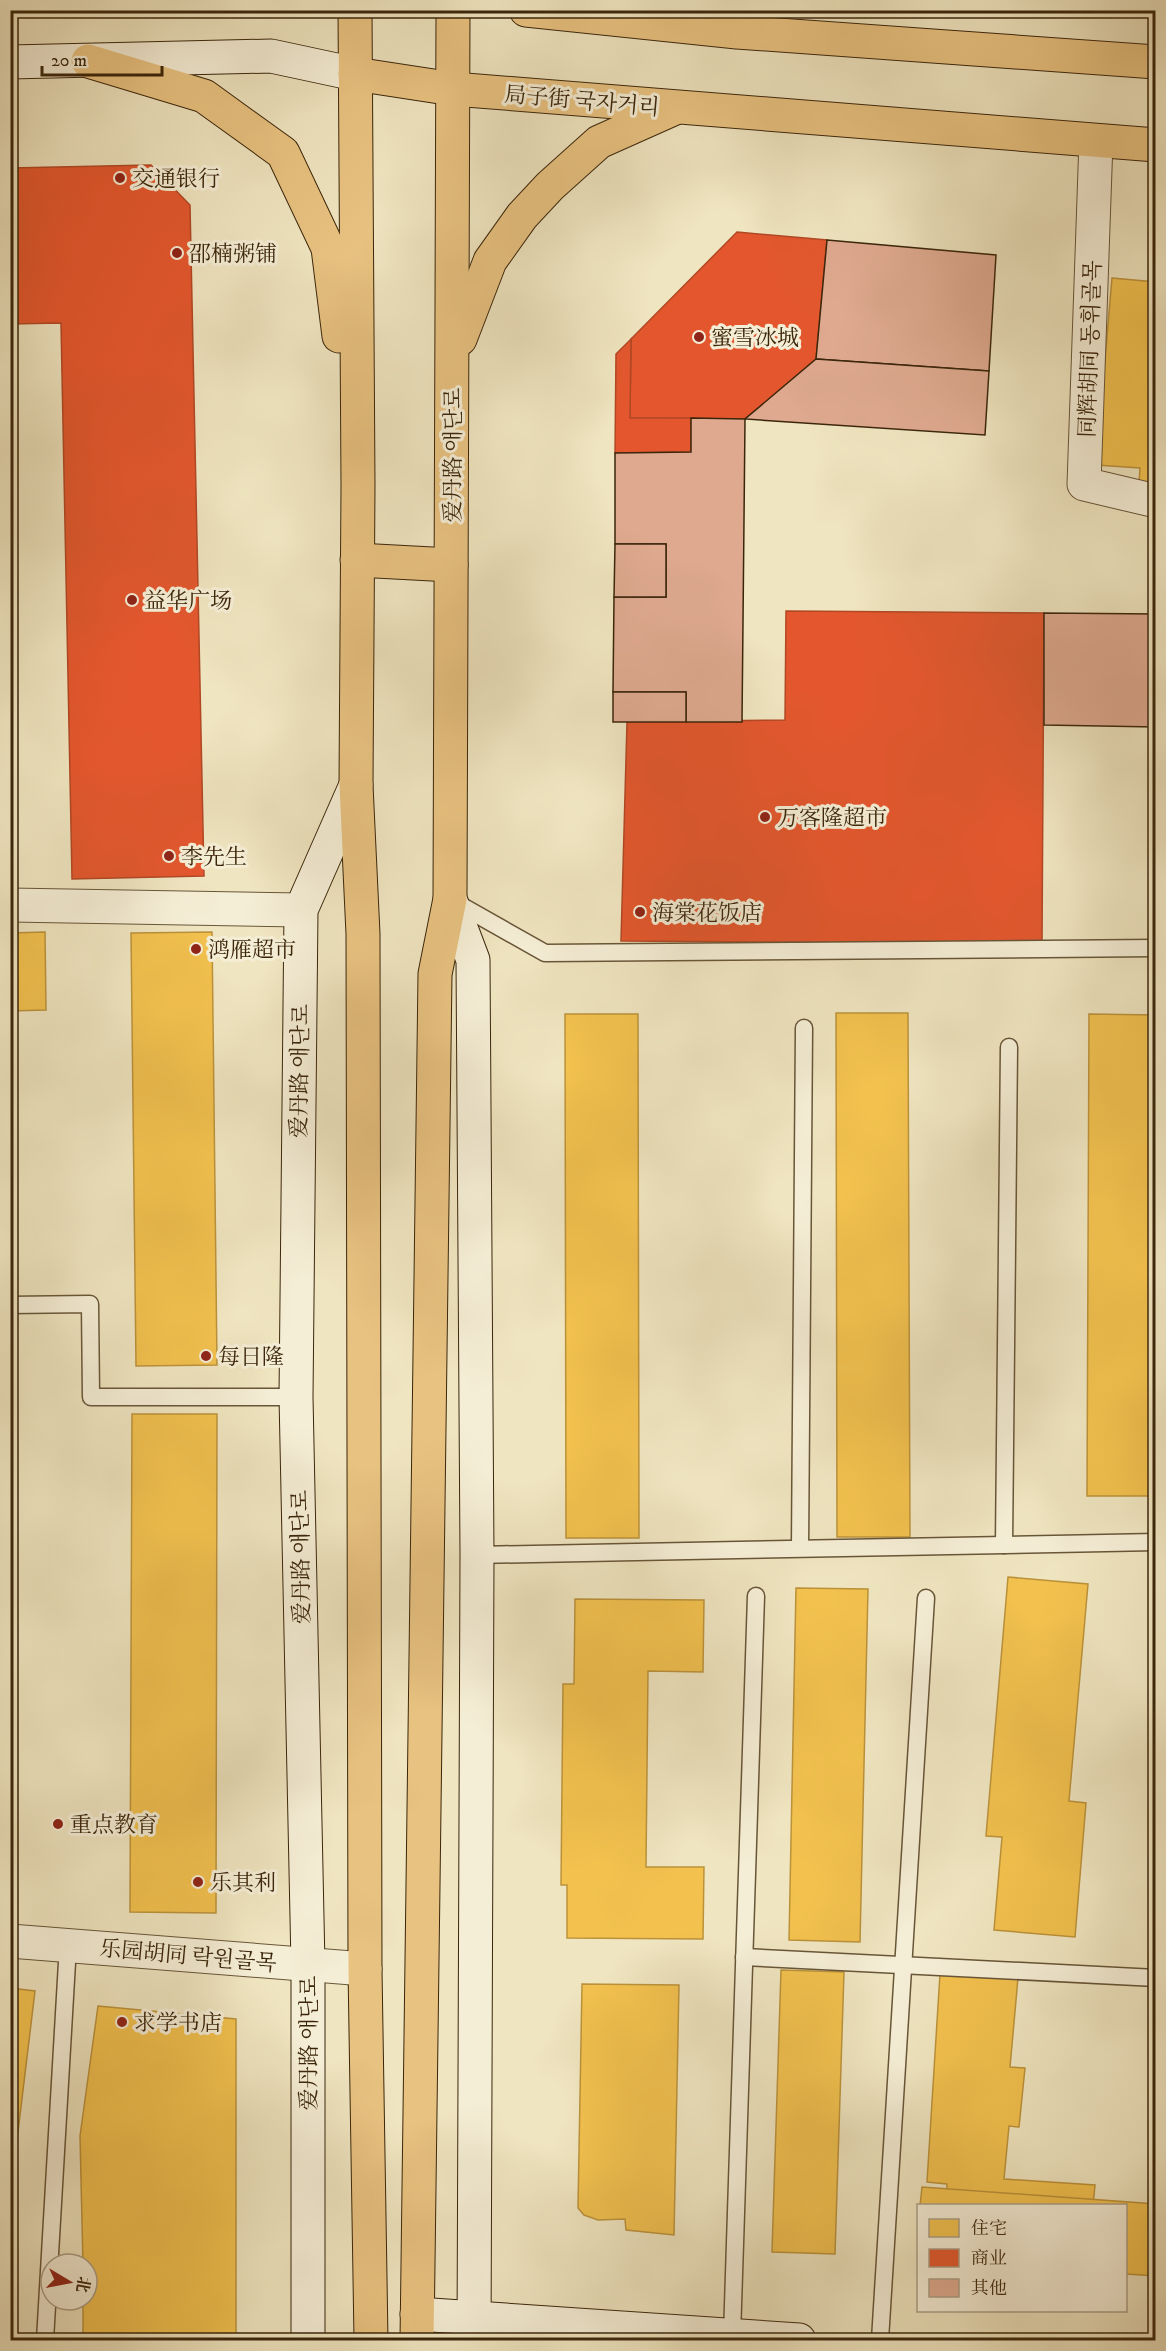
<svg xmlns="http://www.w3.org/2000/svg" width="1166" height="2351" font-family="'IM FELL DW Pica','Noto Serif SC','Noto Serif KR',serif">
<style>
.homes{fill:#f2c14e;stroke:#bb923a;stroke-width:1.5}
.shops{fill:#e4572e;stroke:#b14824;stroke-width:1.5}
.building{fill:#dea98f;stroke:#3b260b;stroke-width:1.5}
.lines{fill:none;stroke-linecap:round;stroke-linejoin:round}
.lane-casing{stroke:#685638;stroke-width:19}
.street-casing{stroke:#685638;stroke-width:35}
.secondary-casing{stroke:#3b260b;stroke-width:35}
.primary-casing{stroke:#3b260b;stroke-width:35}
.lane{stroke:#f5eed6;stroke-width:16}
.street{stroke:#f5eed6;stroke-width:33}
.secondary{stroke:#f5eed6;stroke-width:33}
.primary{stroke:#e8c280;stroke-width:33}
.poi-dot{fill:#8f2418;stroke:#f5eed6;stroke-width:2}
.labels{text-anchor:middle;stroke-width:6;stroke-linejoin:round;paint-order:stroke}
.street-label{font-size:22px;fill:#3b260b;stroke:#f5eed6}
.poi-label{font-size:22px;fill:#3b260b;stroke:#f5eed6;text-anchor:start}
</style>
<rect width="100%" height="100%" fill="#efe5c0"/>
<filter id="stains"><feTurbulence type="fractalNoise" baseFrequency=".00333" numOctaves="4"/><feColorMatrix values="0 0 0 0 .2 0 0 0 0 .09 0 0 0 0 .02 0 0 0 .5 -.17"/></filter>
<radialGradient id="worn" r=".72"><stop offset=".6" stop-color="#630" stop-opacity="0"/><stop offset="1" stop-color="#630" stop-opacity=".3"/></radialGradient>
<g class="homes">
<polygon points="1112,278 1156,282 1156,498 1138,496 1140,468 1096,465"/>
<polygon points="45,932 46,1010 10,1011 10,933"/>
<polygon points="212,932 217,1365 136,1366 131,933"/>
<polygon points="836,1013 908,1013 910,1537 837,1537"/>
<polygon points="565,1014 638,1014 639,1538 566,1538"/>
<polygon points="1089,1014 1156,1015 1156,1496 1087,1496"/>
<polygon points="132,1414 217,1414 216,1913 130,1912"/>
<polygon points="1008,1577 1088,1584 1069,1801 1086,1803 1075,1937 994,1930 1002,1837 986,1836"/>
<polygon points="796,1588 868,1589 860,1942 789,1940"/>
<polygon points="575,1599 704,1600 703,1672 648,1671 646,1867 704,1867 703,1939 567,1938 567,1885 561,1885 563,1684 574,1684"/>
<polygon points="781,1970 844,1972 835,2254 772,2252"/>
<polygon points="940,1974 1018,1978 1010,2067 1025,2068 1019,2127 1009,2126 1004,2179 1095,2185 1093,2206 946,2206 947,2184 927,2182"/>
<polygon points="582,1984 679,1985 674,2235 626,2230 625,2219 598,2220 584,2215 578,2208"/>
<polygon points="10,1988 35,1991 10,2198"/>
<polygon points="98,2006 236,2019 236,2340 83,2340 83,2300 87,2300 87,2264 83,2264 80,2136"/>
<polygon points="922,2187 1156,2204 1156,2276 1126,2274 1126,2206 920,2206"/>
</g>
<g class="shops">
<polygon points="151,165 190,205 204,876 72,879 61,323 10,324 10,168"/>
<polygon points="737,232 827,240 816,359 745,419 630,418 631,339"/>
<polygon points="631,339 630,418 691,418 691,452 615,453 616,354"/>
<polygon points="786,611 1044,613 1042,944 621,941 627,722 785,720"/>
</g>
<g class="building">
<polygon points="827,240 996,255 989,371 816,359"/>
<polygon points="816,359 989,371 985,435 745,419"/>
<polygon points="691,418 745,419 742,722 686,722 686,692 613,692 614,597 666,597 666,544 615,544 615,453 691,452"/>
<polygon points="615,544 666,544 666,597 614,597"/>
<polygon points="1044,613 1156,614 1156,727 1044,725"/>
<rect x="613" y="692" width="73" height="30"/>
</g>
<g class="lines">
<g class="lane-casing">
<g id="lane">
<polyline points="453,901 545,953 1156,948"/>
<polyline points="10,1305 90,1304 91,1397 296,1397"/>
<polyline points="1004,1545 1009,1047"/>
<polyline points="800,1548 804,1028"/>
<polyline points="477,1555 1156,1542"/>
<polyline points="744,1957 1156,1978"/>
<polyline points="732,2336 756,1596"/>
<polyline points="45,2340 68,1945"/>
<polyline points="880,2340 926,1598"/>
</g>
</g>
<g class="street-casing">
<g id="street">
<polyline points="1096,141 1084,484 1156,501"/>
<polyline points="10,905 301,910"/>
<polyline points="10,1941 365,1969"/>
</g>
</g>
<g class="secondary-casing">
<g id="secondary">
<polyline points="10,62 271,56 355,74"/>
<polyline points="450,899 473,960 477,1555 474,2340"/>
<polyline points="417,2314 799,2340"/>
<polyline points="308,2340 308,1965 296,1397 301,910 356,785"/>
</g>
</g>
<g class="primary-casing">
<g id="primary">
<polyline points="355,10 358,485 356,785 363,934 365,1969 371,2340"/>
<polyline points="526,10 737,32 1156,62"/>
<polyline points="88,61 204,96 283,153 328,248 339,336"/>
<polyline points="355,74 453,89 1156,145"/>
<polyline points="460,339 490,261 522,216 550,186 599,142 673,109"/>
<polyline points="357,560 451,565"/>
<polyline points="417,2340 435,974 450,899 453,10"/>
</g>
</g>
<use href="#lane" class="lane"/>
<use href="#street" class="street"/>
<use href="#secondary" class="secondary"/>
<use href="#primary" class="primary"/>
</g>
<g class="poi-dot">
<circle cx="120" cy="178" r="6"/>
<circle cx="177" cy="253" r="6"/>
<circle cx="699" cy="337" r="6"/>
<circle cx="132" cy="600" r="6"/>
<circle cx="765" cy="817" r="6"/>
<circle cx="169" cy="856" r="6"/>
<circle cx="640" cy="912" r="6"/>
<circle cx="196" cy="949" r="6"/>
<circle cx="206" cy="1356" r="6"/>
<circle cx="58" cy="1824" r="6"/>
<circle cx="198" cy="1882" r="6"/>
<circle cx="122" cy="2022" r="6"/>
</g>
<g class="labels">
<g class="street-label">
<text transform="translate(582 100) rotate(5)" y="8">局子街 국자거리</text>
<text transform="translate(1089 349) rotate(-88)" y="8">同辉胡同 동휘골목</text>
<text transform="translate(452 455) rotate(-90)" y="8">爱丹路 애단로</text>
<text transform="translate(299 1071) rotate(-89)" y="8">爱丹路 애단로</text>
<text transform="translate(300 1557) rotate(-91)" y="8">爱丹路 애단로</text>
<text transform="translate(188 1955) rotate(5)" y="8">乐园胡同 락원골목</text>
<text transform="translate(308 2043) rotate(-90)" y="8">爱丹路 애단로</text>
</g>
<g class="poi-label">
<text x="132" y="186">交通银行</text>
<text x="189" y="261">邵楠粥铺</text>
<text x="711" y="345">蜜雪冰城</text>
<text x="144" y="608">益华广场</text>
<text x="777" y="825">万客隆超市</text>
<text x="181" y="864">李先生</text>
<text x="652" y="920">海棠花饭店</text>
<text x="208" y="957">鸿雁超市</text>
<text x="218" y="1364">每日隆</text>
<text x="70" y="1832">重点教育</text>
<text x="210" y="1890">乐其利</text>
<text x="134" y="2030">求学书店</text>
</g>
</g>
<rect width="1166" height="2351" fill="none" stroke="#efe5c0" stroke-width="36"/>
<rect x="12" y="12" width="1142" height="2327" fill="none" stroke="#3b260b" stroke-width="3"/>
<rect x="18" y="18" width="1130" height="2315" fill="none" stroke="#3b260b" stroke-width="1.5"/>
<rect x="917" y="2204" width="210" height="108" fill="#f5eed6" stroke="#ab9e85" stroke-width="1.5"/>
<rect x="929" y="2219" width="30" height="18" fill="#f2c14e" stroke="#ab9e85" stroke-width="1.5"/>
<text x="971" y="2234" font-size="18" fill="#3b260b">住宅</text>
<rect x="929" y="2249" width="30" height="18" fill="#e4572e" stroke="#ab9e85" stroke-width="1.5"/>
<text x="971" y="2264" font-size="18" fill="#3b260b">商业</text>
<rect x="929" y="2279" width="30" height="18" fill="#dea98f" stroke="#ab9e85" stroke-width="1.5"/>
<text x="971" y="2294" font-size="18" fill="#3b260b">其他</text>
<g transform="translate(69 2282) rotate(100)"><circle r="28" fill="#f5eed6" stroke="#ab9e85" stroke-width="1.5"/>
<path d="M0-4.5L10 22L0 15L-10 22Z" fill="#8f2418"/>
<text y="-9" font-size="16" font-weight="bold" text-anchor="middle" fill="#3b260b">北</text>
</g>
<path d="M42 66v9h120v-9" fill="none" stroke="#3b260b" stroke-width="3"/>
<text x="51" y="66" font-size="18" fill="#3b260b" stroke="#f5eed6" stroke-width="4.5" paint-order="stroke">20 m</text>
<rect width="100%" height="100%" filter="url(#stains)"/>
<rect width="100%" height="100%" fill="url(#worn)"/>
</svg>
